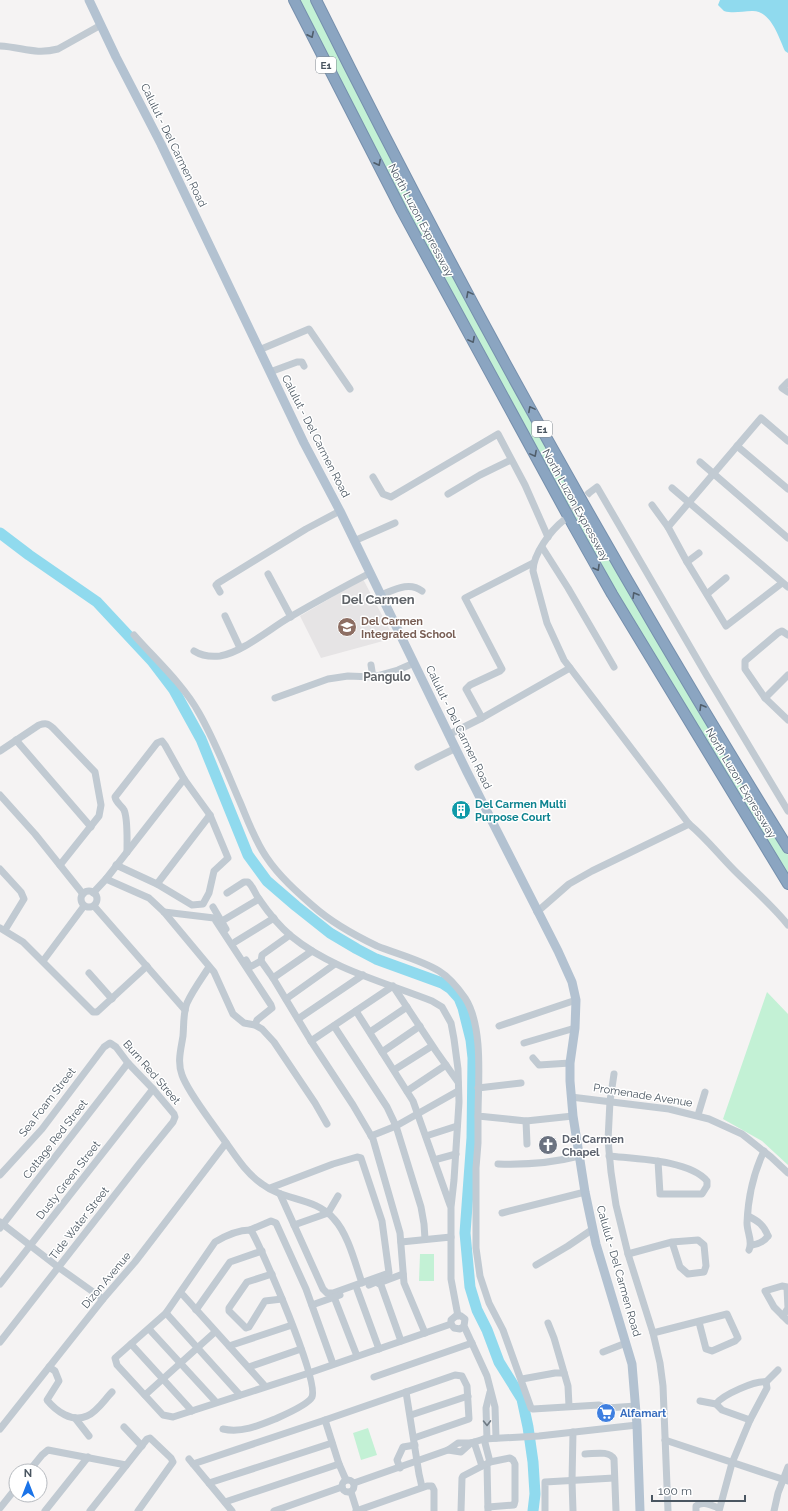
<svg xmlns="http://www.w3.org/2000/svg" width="788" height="1511" font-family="Raleway,sans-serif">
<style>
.education{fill:#e6e4e5}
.green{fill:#c3f1d5}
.water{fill:#90daee}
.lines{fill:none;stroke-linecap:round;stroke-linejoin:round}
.river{stroke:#90daee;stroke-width:11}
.minor-tunnel{stroke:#caccce;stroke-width:7;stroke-dasharray:7 3.5;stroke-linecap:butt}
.highway-casing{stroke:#7690ad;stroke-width:12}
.minor{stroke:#c1cad2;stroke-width:7}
.major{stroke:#b3c2d1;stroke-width:9}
.highway{stroke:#8ba5c1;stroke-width:10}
.oneway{stroke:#505e6b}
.oneway2{stroke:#6e7983}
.labels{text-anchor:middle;stroke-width:3;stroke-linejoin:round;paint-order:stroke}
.shield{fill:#fff;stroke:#808990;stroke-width:1}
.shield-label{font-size:10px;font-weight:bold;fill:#4a5661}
.street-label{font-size:11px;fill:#4a5661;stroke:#fff}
.education-label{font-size:11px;font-weight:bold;fill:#785e54;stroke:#fff;text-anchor:start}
.culture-label{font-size:11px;font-weight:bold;fill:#0d838f;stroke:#fff;text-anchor:start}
.worship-label{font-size:11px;font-weight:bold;fill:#5b616d;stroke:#fff;text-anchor:start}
.shop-label{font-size:11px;font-weight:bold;fill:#366cbe;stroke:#fff;text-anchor:start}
.neighbourhood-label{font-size:12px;font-weight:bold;fill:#5f6368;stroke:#fff}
.quarter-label{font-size:13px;font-weight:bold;fill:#5f6368;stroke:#fff}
</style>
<rect width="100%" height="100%" fill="#f5f3f3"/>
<polygon class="education" points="363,579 394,638 321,658 300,616"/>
<g class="green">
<polygon points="297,0 312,0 355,86 724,750 788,855 788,880 599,563 430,256"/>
<polygon points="767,992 788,1014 788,1165 762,1141 723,1119"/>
<polygon points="420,1254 434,1254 434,1281 419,1281"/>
<polygon points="368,1428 377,1455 361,1460 353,1433"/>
</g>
<path class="water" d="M720 0H788V53L785 51C779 38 771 10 752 11 742 11 734 14 724 11L718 5Z"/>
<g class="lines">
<polyline class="river" points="0,533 29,555 97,602 152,661 174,690 201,739 248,855 267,881 296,906 330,933 357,949 376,959 442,983 451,989 459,998 463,1008 471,1040 473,1058 472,1138 465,1233 470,1287 477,1310 487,1330 499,1362 522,1399 528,1427 533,1462 535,1494 533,1511"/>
<polyline class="minor-tunnel" points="565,518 589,493"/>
<g class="highway-casing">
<g id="highway">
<polyline points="294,0 402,211 573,525 612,594 788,884"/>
<path d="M316 0C460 290 617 573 788 848"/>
</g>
</g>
<g class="minor">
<path d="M0 46C22 47 35 55 58 49L101 25"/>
<polyline points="259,350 309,329 350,389"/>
<polyline points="270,372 297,362 302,362 304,366"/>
<polyline points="788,382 782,388 788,392"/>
<polyline points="737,446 788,489"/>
<polyline points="700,462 788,538"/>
<polyline points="373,477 383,494 391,497 498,434 525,485 548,537"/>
<polyline points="672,488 788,587"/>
<polyline points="589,493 597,487 707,676 788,811"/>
<polyline points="448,494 480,475 511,460"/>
<polyline points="652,505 668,527 687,562 726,626 782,583"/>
<path d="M564 520C551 530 533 554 533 571L547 623 564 660 689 824C706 838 719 855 734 870 752 888 772 905 788 925"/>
<polyline points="668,527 761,418 788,441"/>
<polyline points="354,541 395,523"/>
<polyline points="542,547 568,588 614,667"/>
<polyline points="687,562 699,553"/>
<polyline points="268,574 291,617"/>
<polyline points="220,592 216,585 218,583 306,529 340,511"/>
<polyline points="707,594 726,578"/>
<path d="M381 595C394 590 409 581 422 591"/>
<polyline points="225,616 240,648"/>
<path d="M134 635C156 660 183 684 199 713 215 741 227 772 240 802 248 821 255 841 267 858 279 876 297 892 313 906 332 923 354 935 377 946 397 954 421 960 439 971 449 977 458 988 465 998 484 1027 478 1083 478 1116L526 1121 573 1116"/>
<polyline points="788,635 782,631 778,633 745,661 745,669 765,698 788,720"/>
<path d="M194 651C202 656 211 657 220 656 241 653 271 628 290 617 316 602 343 587 370 573"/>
<polyline points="371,665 373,677"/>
<polyline points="275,698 328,679 348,676 373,677 398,670 414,663"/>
<polyline points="765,698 788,675"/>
<polyline points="482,718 466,689 470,685 500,671 502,669 465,598 533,563"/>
<polyline points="450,734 482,718 570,668"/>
<polyline points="16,740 91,827"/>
<path d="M0 751 39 725C45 723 48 723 53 728L95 772 101 805 99 816 60 865"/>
<polyline points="418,767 456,748"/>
<polyline points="0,795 35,834 83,894"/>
<path d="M116 865 157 884 192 905 203 904 209 893 214 871 228 858 210 815 184 779 165 745 162 741 157 743 115 797C116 803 121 805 124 810 128 819 127 841 127 852"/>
<polyline points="0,869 21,892 24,899 5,930"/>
<polyline points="106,879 149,898 164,912 214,972 233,1014 244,1023 255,1025 262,1029 274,1042 315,1103 327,1124"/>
<polyline points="157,884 210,815"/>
<circle cx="89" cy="899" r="8"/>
<polyline points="93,893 106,879 184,779"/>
<path d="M227 893 244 882H248C253 886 255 894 259 899 268 912 279 926 291 936 331 969 384 982 432 1001L442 1007 451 1023 454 1039 458 1069 459 1102 454 1180 451 1207V1237"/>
<polyline points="94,906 185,1010"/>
<polyline points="213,907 226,929"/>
<polyline points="164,912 214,918 271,1005 272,1008 257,1020 255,1025"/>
<polyline points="537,912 569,884 592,871 689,824"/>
<polyline points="222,921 259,899"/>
<polyline points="0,928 23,942 93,1012 97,1012 147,966"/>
<polyline points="290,935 262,955 261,961 273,978 311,1041 353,1105 373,1139 400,1233 404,1283 425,1333"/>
<polyline points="235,942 274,918"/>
<polyline points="246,960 250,967 261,961"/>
<polyline points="43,961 84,906"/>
<path d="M209 967C202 978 193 990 187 1003 183 1013 184 1025 183 1036 181 1049 177 1062 182 1075 188 1092 208 1117 219 1133 232 1150 244 1172 262 1184 284 1201 315 1197 334 1219 348 1234 355 1263 362 1283"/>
<polyline points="89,973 112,999"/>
<polyline points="273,978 312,951"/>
<polyline points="286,999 335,964"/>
<polyline points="356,1011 413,1101 450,1205"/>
<polyline points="298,1019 363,975"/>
<polyline points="334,1026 387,1107 396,1126 421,1207 424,1224 425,1239"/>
<polyline points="499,1026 576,1000"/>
<polyline points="370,1032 407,1007"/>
<polyline points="311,1041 393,986 436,1051 458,1082"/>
<polyline points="524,1043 575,1028"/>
<polyline points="382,1052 420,1026"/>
<polyline points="533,1058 539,1065 570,1063"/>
<polyline points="394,1070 432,1046"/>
<polyline points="614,1074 610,1101 608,1140 611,1172 616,1205 628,1254 653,1333 660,1363 663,1386 668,1511"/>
<polyline points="478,1088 521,1083"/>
<polyline points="407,1091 446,1065"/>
<polyline points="571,1097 669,1109 709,1119 742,1134 771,1157 788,1173"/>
<polyline points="698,1115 705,1092"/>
<polyline points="478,1116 478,1143 476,1168 476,1248 480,1276 489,1303 503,1330 531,1408 533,1409 599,1405 607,1408 636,1406"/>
<polyline points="526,1121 527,1144"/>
<polyline points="371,1136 396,1126 458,1091"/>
<polyline points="426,1136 457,1126"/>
<path d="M609 1156C636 1159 689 1160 707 1181V1186L702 1194H660L658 1161"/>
<polyline points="434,1160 456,1154"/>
<path d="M498 1164C525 1165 552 1163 579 1156"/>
<polyline points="0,1175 42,1129 104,1047 110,1043 116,1047 128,1063 153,1089 174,1114 175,1117 173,1122 139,1164 0,1342"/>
<polyline points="270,1188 333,1164 357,1157 361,1158 382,1221 389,1273 333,1293 327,1293 323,1289 280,1194"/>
<polyline points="502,1213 585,1192"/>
<path d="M748 1216C758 1221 764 1225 768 1236"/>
<polyline points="0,1222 58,1267 103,1299"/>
<polyline points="294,1225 328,1213 338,1196"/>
<polyline points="0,1228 128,1063"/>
<polyline points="250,1230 271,1221 276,1223 306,1289 333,1364"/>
<polyline points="401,1242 451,1237 451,1279 458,1316"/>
<path d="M752 1245C759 1244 764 1242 768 1236"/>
<path d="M749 1250C753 1242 747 1232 747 1223 748 1198 753 1174 764 1151"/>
<polyline points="628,1254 672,1242 698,1240 704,1245 706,1266 704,1272 688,1274 680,1267 672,1242"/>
<polyline points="536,1265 568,1246 593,1229"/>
<polyline points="272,1274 247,1282 229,1308 229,1311 246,1328 249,1327 265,1301 282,1299"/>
<polyline points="379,1283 403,1274"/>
<polyline points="0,1284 153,1089"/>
<polyline points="369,1285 376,1282 381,1285 401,1341"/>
<polyline points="788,1287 782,1286 765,1291 774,1307 788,1321"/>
<polyline points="357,1289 379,1349"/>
<polyline points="180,1294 183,1295 265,1386"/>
<polyline points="334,1297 357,1356"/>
<polyline points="312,1305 340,1295"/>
<polyline points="196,1310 230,1262 262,1251"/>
<polyline points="166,1313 240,1395"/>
<polyline points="783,1316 788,1308 787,1288"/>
<polyline points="548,1323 554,1338 568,1386 569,1406"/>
<polyline points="464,1326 460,1329 454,1328 451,1324 451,1320 457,1315 461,1316 465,1319 464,1326 487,1376 495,1407 496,1438"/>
<polyline points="149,1329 216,1402"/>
<polyline points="653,1333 727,1314 738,1338 735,1341 712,1351 706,1349 699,1322"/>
<polyline points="131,1344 192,1411"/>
<polyline points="229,1346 292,1325"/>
<polyline points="603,1352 626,1343"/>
<path d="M49 1367 55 1371 59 1381 47 1400C56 1411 72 1423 87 1416 97 1412 105 1399 112 1392"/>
<polyline points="249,1367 301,1349"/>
<polyline points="374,1377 472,1343"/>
<polyline points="522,1379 555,1373 564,1373"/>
<polyline points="766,1382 778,1370"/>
<polyline points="406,1392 419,1474 422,1487"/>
<polyline points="145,1395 215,1332"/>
<polyline points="700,1401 716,1404 722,1410 750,1420"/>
<path d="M716 1404C722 1395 756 1380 766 1382"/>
<polyline points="411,1415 468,1396"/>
<polyline points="75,1418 89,1436"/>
<polyline points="325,1420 339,1464 346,1480"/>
<polyline points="124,1427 142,1446"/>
<polyline points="0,1429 103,1299 135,1262 226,1143"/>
<path d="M223 1429C241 1433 258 1426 275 1419 284 1415 308 1405 312 1397 319 1380 264 1254 252 1232L250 1230C238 1230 225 1236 215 1242L166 1313 115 1358 117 1365 163 1415 173 1417 309 1373 451 1324"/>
<polyline points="573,1432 572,1481 573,1511"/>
<polyline points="484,1439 490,1462"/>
<polyline points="487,1439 486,1408 490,1392"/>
<polyline points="665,1440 788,1481"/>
<polyline points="474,1442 482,1466"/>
<polyline points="448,1450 461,1452 471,1443"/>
<path d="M585 1454C594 1454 609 1450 614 1459L616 1511"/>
<polyline points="189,1459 232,1511"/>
<polyline points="193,1464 325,1420 455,1375 462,1376 467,1386 469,1419 414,1438"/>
<polyline points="487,1464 488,1511"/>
<polyline points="400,1468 397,1460 403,1447 415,1445"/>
<polyline points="29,1471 42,1455 48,1450 126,1465"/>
<circle cx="348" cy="1486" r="6"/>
<polyline points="209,1483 332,1443"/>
<polyline points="354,1483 448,1450 458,1443 471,1443 484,1439 539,1436 637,1425"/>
<polyline points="351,1492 357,1511"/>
<polyline points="225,1502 339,1464"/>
<polyline points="0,1508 16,1488"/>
<polyline points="45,1511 88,1457"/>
<polyline points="90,1511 147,1439 150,1438 171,1458 173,1462 138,1511"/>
<polyline points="274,1511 342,1487"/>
<polyline points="356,1511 427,1486 432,1486 434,1490 434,1511"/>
<polyline points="461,1511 462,1478 463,1476 490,1462 510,1458 513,1460 515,1464 515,1501 514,1505 488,1507"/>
<polyline points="545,1511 545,1482 614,1478"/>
<path d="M696 1511V1506C703 1500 712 1506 719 1508"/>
<polyline points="719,1511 732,1463 750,1420 767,1388 766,1382"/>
<polyline points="774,1511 778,1493 788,1467"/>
</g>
<polyline class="major" points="89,0 116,57 161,144 304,443 340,511 467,772 558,951 572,982 576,1000 575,1028 570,1063 570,1081 573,1116 585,1192 596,1244 632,1364 637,1425 640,1511"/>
<use href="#highway" class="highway"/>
</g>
<defs><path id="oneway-chevron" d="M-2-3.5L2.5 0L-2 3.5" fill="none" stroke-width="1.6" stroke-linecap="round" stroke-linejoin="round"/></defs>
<g class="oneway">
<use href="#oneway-chevron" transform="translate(311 35) rotate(64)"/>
<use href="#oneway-chevron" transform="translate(378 163) rotate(63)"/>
<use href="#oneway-chevron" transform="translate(469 294) rotate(-118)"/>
<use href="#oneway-chevron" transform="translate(472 340) rotate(62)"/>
<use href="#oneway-chevron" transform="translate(531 409) rotate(-118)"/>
<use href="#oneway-chevron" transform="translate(534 454) rotate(62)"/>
<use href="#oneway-chevron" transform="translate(597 568) rotate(60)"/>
<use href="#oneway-chevron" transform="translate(635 595) rotate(-121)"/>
<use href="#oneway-chevron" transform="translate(702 707) rotate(-121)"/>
</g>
<use class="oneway2" href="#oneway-chevron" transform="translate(487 1423) rotate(89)"/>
<defs>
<g id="school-disc" transform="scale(1)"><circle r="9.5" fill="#8d6e63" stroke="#fff"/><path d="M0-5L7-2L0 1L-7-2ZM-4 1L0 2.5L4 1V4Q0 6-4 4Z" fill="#fff"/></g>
<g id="building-disc" transform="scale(1)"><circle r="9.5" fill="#0f9aa8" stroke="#fff"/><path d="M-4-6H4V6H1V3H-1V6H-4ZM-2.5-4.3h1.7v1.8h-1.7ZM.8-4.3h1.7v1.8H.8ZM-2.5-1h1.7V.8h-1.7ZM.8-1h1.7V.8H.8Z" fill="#fff"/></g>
<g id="church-disc" transform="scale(1)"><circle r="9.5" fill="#6b7280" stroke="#fff"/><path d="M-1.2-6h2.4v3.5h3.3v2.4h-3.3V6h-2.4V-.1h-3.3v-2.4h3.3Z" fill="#fff"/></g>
<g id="supermarket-disc" transform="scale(1)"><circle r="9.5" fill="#3f7fe0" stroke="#fff"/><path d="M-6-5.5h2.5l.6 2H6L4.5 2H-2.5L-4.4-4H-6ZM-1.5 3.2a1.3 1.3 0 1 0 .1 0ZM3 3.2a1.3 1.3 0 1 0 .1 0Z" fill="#fff"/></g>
</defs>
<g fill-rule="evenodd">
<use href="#school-disc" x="347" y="627"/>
<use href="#building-disc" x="461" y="810"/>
<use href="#church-disc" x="548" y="1145"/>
<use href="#supermarket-disc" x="606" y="1413"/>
</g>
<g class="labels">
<g class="shield">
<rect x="316" y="57" width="20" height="16" rx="3"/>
<rect x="532" y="421" width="20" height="16" rx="3"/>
</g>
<g class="shield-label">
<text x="326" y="69">E1</text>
<text x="542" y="433">E1</text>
</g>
<g class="street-label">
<text transform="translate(174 145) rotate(64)" y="4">Calulut - Del Carmen Road</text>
<text transform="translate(421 220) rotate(62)" y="4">North Luzon Expressway</text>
<text transform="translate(316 436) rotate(63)" y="4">Calulut - Del Carmen Road</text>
<text transform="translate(576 505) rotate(61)" y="4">North Luzon Expressway</text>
<text transform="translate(459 727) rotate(64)" y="4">Calulut - Del Carmen Road</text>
<text transform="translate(741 783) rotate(59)" y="4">North Luzon Expressway</text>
<text transform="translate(152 1072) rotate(49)" y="4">Burn Red Street</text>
<text transform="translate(643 1095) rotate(9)" y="4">Promenade Avenue</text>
<text transform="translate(47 1102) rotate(-52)" y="4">Sea Foam Street</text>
<text transform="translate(55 1139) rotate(-52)" y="4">Cottage Red Street</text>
<text transform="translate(68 1180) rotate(-52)" y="4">Dusty Green Street</text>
<text transform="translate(79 1223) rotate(-52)" y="4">Tide Water Street</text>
<text transform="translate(619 1271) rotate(74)" y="4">Calulut - Del Carmen Road</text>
<text transform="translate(106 1280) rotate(-50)" y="4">Dizon Avenue</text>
</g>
<g class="education-label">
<text x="361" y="625">Del Carmen<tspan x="361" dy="13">Integrated School</tspan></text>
</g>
<g class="culture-label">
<text x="475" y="808">Del Carmen Multi<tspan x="475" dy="13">Purpose Court</tspan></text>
</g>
<g class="worship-label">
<text x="562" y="1143">Del Carmen<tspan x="562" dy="13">Chapel</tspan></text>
</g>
<g class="shop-label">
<text x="620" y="1417">Alfamart</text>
</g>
<g class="neighbourhood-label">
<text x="387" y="681">Pangulo</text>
</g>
<g class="quarter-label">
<text x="378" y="604">Del Carmen</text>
</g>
</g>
<g transform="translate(28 1483)"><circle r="19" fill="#ffffff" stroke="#b7bbc0"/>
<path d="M0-3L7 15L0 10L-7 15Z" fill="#1a73e8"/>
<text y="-6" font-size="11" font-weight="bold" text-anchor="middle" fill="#4a5661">N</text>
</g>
<path d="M652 1495v6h93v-6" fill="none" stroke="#4a5661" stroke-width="2"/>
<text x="658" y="1495" font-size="12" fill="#4a5661" stroke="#ffffff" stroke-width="3" paint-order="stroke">100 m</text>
</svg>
